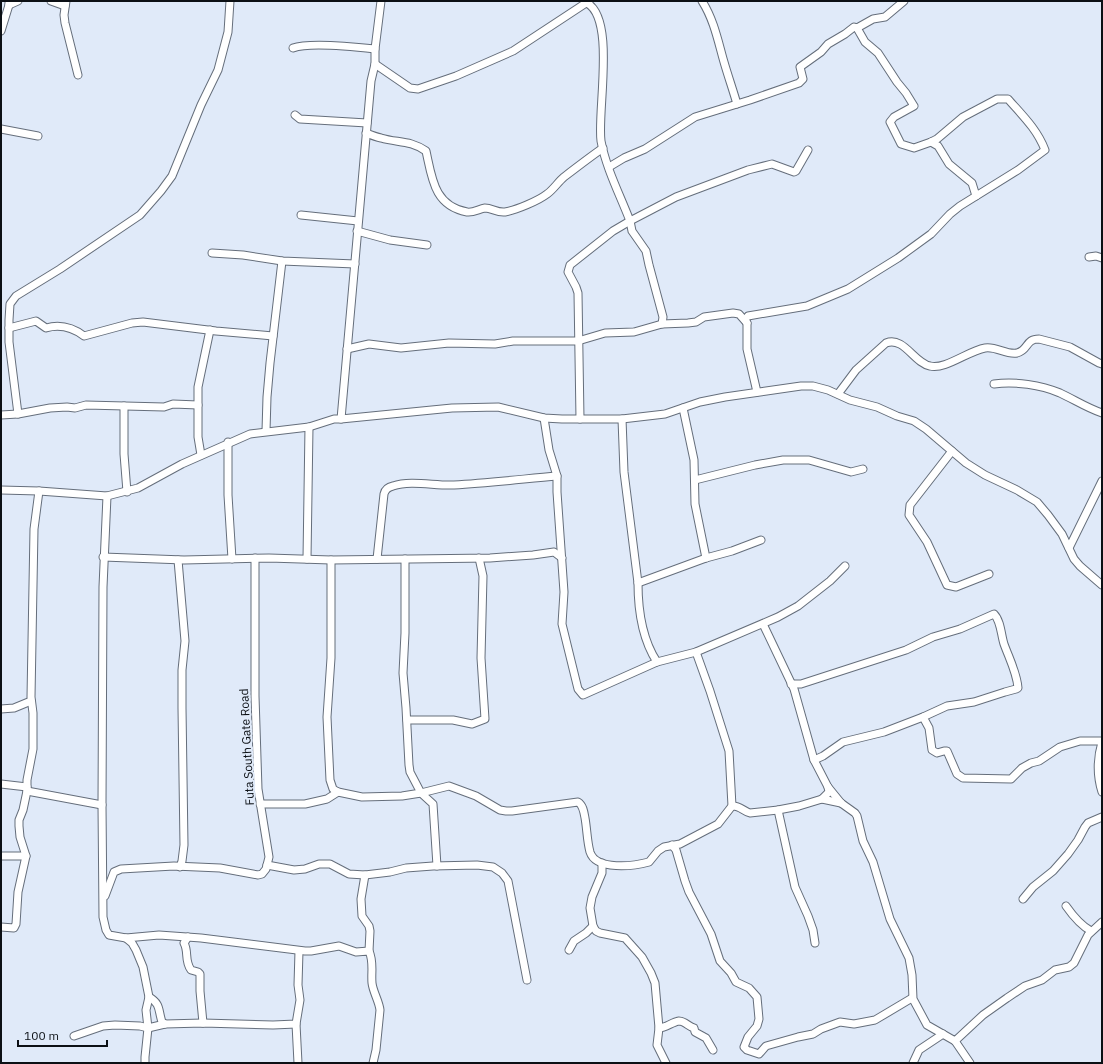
<svg xmlns="http://www.w3.org/2000/svg" width="1103" height="1064" font-family="'IBM Plex Sans',sans-serif">
<style>
.lines{fill:none;stroke-linecap:round;stroke-linejoin:round}
.minor-casing{stroke:#656e7b;stroke-width:9}
.minor{stroke:#fff;stroke-width:7}
.labels{text-anchor:middle;stroke-width:4;stroke-linejoin:round;paint-order:stroke}
.street-label{font-size:12px;fill:#0c1015;stroke:#e0eaf9}
</style>
<rect width="100%" height="100%" fill="#e0eaf9"/>
<g class="lines">
<g class="minor-casing">
<g id="minor">
<polyline points="51,1 65,6"/>
<polyline points="66,1 64,15 65,23 78,75"/>
<path d="M702 1C714 20 718 41 724 62 728 76 733 90 737 104"/>
<path d="M587 3C616 19 597 111 601 141 606 168 620 195 630 221L632 231 646 251 649 265 663 317 662 324"/>
<polyline points="9,5 18,1"/>
<polyline points="1,31 9,5 9,1"/>
<path d="M293 48C309 42 357 47 375 49"/>
<polyline points="375,64 410,88 418,89 456,76 513,51 589,1"/>
<polyline points="295,115 300,119 367,123"/>
<polyline points="1,129 38,136"/>
<path d="M366 133C371 135 376 137 381 138 398 143 410 140 426 151 432 178 434 206 467 212 473 213 479 209 485 208 492 208 497 213 505 212 516 210 538 201 547 194 553 190 558 182 564 177 577 167 590 157 603 148"/>
<polyline points="931,142 938,146 949,164 972,183 976,196"/>
<polyline points="609,167 624,158 645,149 695,117 750,100 799,83 803,79 800,67 821,52 828,44 845,34 854,27 857,28 873,19 885,17 904,1"/>
<polyline points="301,215 358,221"/>
<polyline points="357,231 390,240 427,245"/>
<polyline points="212,253 243,255 282,261 355,264"/>
<polyline points="1089,257 1096,256 1102,258"/>
<path d="M9 328 36 321 46 328C60 324 72 327 84 336L132 323 143 322 216 331 273 336"/>
<polyline points="347,349 369,344 401,348 449,343 495,344 513,341 578,341 605,333 634,332 662,324 688,323 696,322 704,317 733,313 739,314 747,323"/>
<path d="M994 384C1015 381 1041 385 1060 393 1075 400 1087 408 1102 413"/>
<path d="M757 392 747 349V323L745 320 748 316 807 306 848 289 898 258 931 234 950 214 960 206 1018 170 1045 150C1037 129 1022 115 1008 99H997L963 117 937 139 931 142 914 148 901 144 890 122 894 117 914 106 906 93 897 82 878 53 865 42 857 28"/>
<path d="M838 394 856 370 886 343C904 336 914 363 930 366 945 370 968 351 985 348 996 346 1006 355 1017 353 1029 350 1025 339 1039 339L1070 347 1099 363 1102 364"/>
<polyline points="124,406 124,454 127,492"/>
<polyline points="683,408 694,460 695,504 706,558"/>
<polyline points="18,414 9,342 9,320 10,304 16,296 60,269 140,215 161,191 172,176 201,105 218,70 228,32 230,1"/>
<polyline points="1,415 18,414 50,408 67,407 75,408 86,405 164,407 173,404 198,405"/>
<polyline points="544,418 549,450 557,476 557,492 564,592 562,624 578,689 583,695 657,662 696,652 778,617 798,606 830,581 845,566"/>
<polyline points="341,419 452,408 498,407 544,418 562,419 622,419 665,414 700,402 725,397 801,386 813,386 828,390 850,400 877,407 897,416 914,421 926,429 966,463 985,475 1017,490 1037,502 1048,515 1062,534 1074,559 1080,566 1102,585"/>
<polyline points="580,419 578,293 576,287 568,272 570,265 613,231 630,221 676,197 748,170 772,164 794,172 796,171 808,150"/>
<path d="M622 419 624 472 638 583C638 610 642 639 657 662"/>
<polyline points="266,431 267,397 270,363 282,261"/>
<polyline points="228,442 228,495 232,559"/>
<polyline points="952,451 910,505 909,515 927,542 947,585 956,587 989,574"/>
<polyline points="201,455 198,437 198,387 210,330"/>
<polyline points="695,480 755,465 783,460 809,460 851,472 863,469"/>
<polyline points="1,490 39,491 107,496 138,488 182,464 250,434 309,427 334,419 341,419 371,81 375,64 375,49 381,1"/>
<path d="M107 496 103 587 102 805 103 917 106 930 109 935 126 938 159 935 201 938 305 951H311L339 946 356 952 369 951C374 962 371 972 372 983 373 992 379 1001 380 1010L376 1050 373 1063"/>
<polyline points="1069,548 1102,481"/>
<polyline points="103,557 184,560 269,558 331,560 490,558 533,555 554,552 562,558"/>
<polyline points="307,559 309,427"/>
<path d="M377 559 384 494C385 490 388 487 393 486 411 480 435 486 454 485 488 483 523 479 557 476"/>
<polyline points="405,559 405,633 403,673 406,708 409,765 410,772 421,793 433,804 437,866"/>
<polyline points="178,560 185,641 182,670 182,708 184,845 182,861 180,867"/>
<path d="M331 560V658L327 717 330 780 333 789 338 792 362 797 402 796 421 793 449 786 476 796 500 810 506 811H512L578 802C583 805 584 812 585 818 587 829 587 841 590 852 596 871 634 866 649 862L658 851 664 847 680 844 718 824 732 806 729 751 710 691 696 652"/>
<polyline points="638,583 706,558 732,551 761,540"/>
<polyline points="763,624 794,689 814,760 828,787 841,803 855,813 857,816 863,841 873,862 890,919 909,958 912,975 913,999 927,1025 955,1041 983,1015 1007,998 1025,986 1042,980 1055,970 1069,967 1074,963 1088,935 1102,922"/>
<path d="M791 684H801L906 650 933 637 960 629 994 614C1001 621 1001 635 1004 644 1009 658 1017 673 1018 688L1016 689 1005 692 974 702 947 706 923 717 884 732 843 742 823 756 814 760"/>
<polyline points="1,709 14,708 31,701"/>
<polyline points="923,717 929,728 932,750 937,753 944,751 947,751 957,774 963,778 1011,779 1022,768 1031,763 1039,761 1060,747 1080,741 1102,741"/>
<polyline points="407,720 453,720 472,724 485,719 481,658 483,576 479,558"/>
<path d="M1102 742C1097 759 1097 776 1102 792"/>
<polyline points="1,784 27,787"/>
<polyline points="27,791 102,805"/>
<polyline points="822,799 841,803"/>
<polyline points="260,804 305,804 327,799 338,792"/>
<path d="M732 806C739 805 743 811 750 813L778 810 799 806 822 799 829 792 828 787"/>
<polyline points="778,810 795,887 808,916 813,930 815,943"/>
<polyline points="672,845 676,850 685,881 689,892 711,934 720,961 731,973 736,982 749,988 757,997 759,1019 757,1026 748,1037 744,1047 747,1050 759,1054 766,1046 798,1037 813,1034 821,1029 840,1022 854,1024 875,1020 912,998"/>
<polyline points="1,856 26,856"/>
<polyline points="602,863 602,873 592,897 590,908 593,926 596,931 600,933 625,938 642,957 651,973 655,983 659,1028 657,1045 666,1063"/>
<polyline points="267,865 294,870 305,869 319,864 330,864 349,874 365,875 390,872 406,868 433,866 477,865 493,867 502,873 508,881 527,980"/>
<polyline points="365,875 361,899 362,916 369,926 370,931 369,951"/>
<polyline points="105,896 114,872 121,869 174,866 220,868 258,875 262,874 266,869 269,857 258,789 255,696 255,558"/>
<polyline points="1023,899 1033,887 1053,871 1068,854 1078,840 1085,827 1088,823 1102,817"/>
<path d="M1066 906C1073 916 1080 925 1091 931"/>
<polyline points="1,927 14,928 16,924 18,892 26,856 20,837 19,826 19,820 23,810 27,791 27,780 33,749 33,713 31,697 34,529 39,491"/>
<path d="M188 937 184 943C189 952 184 960 191 970L198 972 200 974V991L203 1023"/>
<polyline points="126,938 132,943 136,950 143,967 149,997 146,1010 148,1028 145,1057 145,1063"/>
<polyline points="569,950 574,941 586,933 593,926"/>
<path d="M149 997C161 1004 158 1010 162 1022L165 1024"/>
<polyline points="296,1024 298,1063"/>
<path d="M659 1028C666 1028 672 1022 679 1021 685 1021 689 1027 694 1028L695 1032 706 1038 713 1050"/>
<polyline points="74,1036 103,1026 115,1025 140,1026 148,1028 165,1024 203,1023 273,1025 296,1024 300,1000 298,985 299,951"/>
<polyline points="955,1041 970,1063"/>
<polyline points="913,1063 919,1050 943,1034"/>
</g>
</g>
<use href="#minor" class="minor"/>
</g>
<g class="labels">
<g class="street-label">
<text transform="translate(247 747) rotate(-93)" y="4">Futa South Gate Road</text>
</g>
</g>
<rect width="1103" height="1064" fill="none" stroke="#0c1015" stroke-width="4"/>
<path d="M18 1040v6h89v-6" fill="none" stroke="#0c1015" stroke-width="2"/>
<text x="24" y="1040" font-size="12" fill="#0c1015" stroke="#e0eaf9" stroke-width="3" paint-order="stroke">100 m</text>
</svg>
